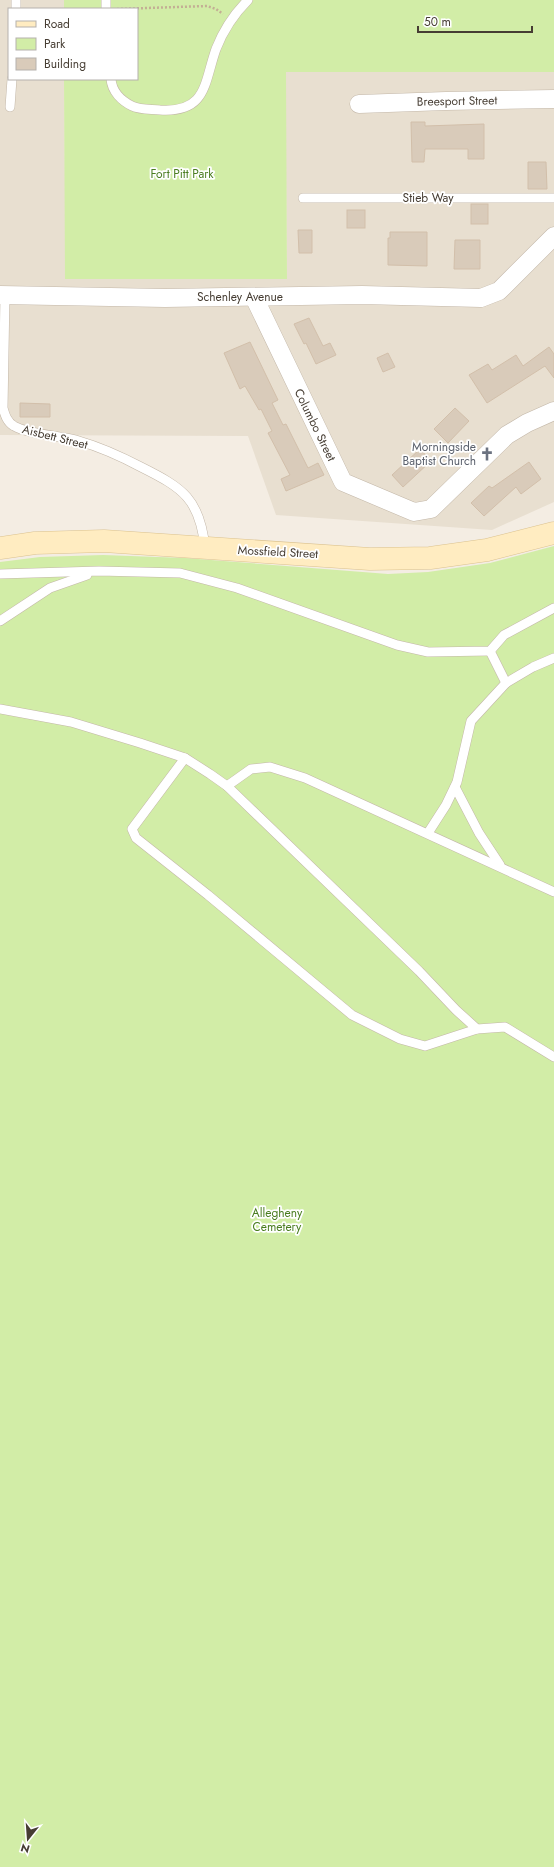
<svg xmlns="http://www.w3.org/2000/svg" width="554" height="1867" font-family="Jost,sans-serif">
<style>
.residential{fill:#e8dfd0}
.green{fill:#d2eda7}
.building{fill:#d9cbba;stroke:#d2bfaa}
.lines{fill:none;stroke-linecap:round;stroke-linejoin:round}
.lane-casing{stroke:#c3b7a8;stroke-width:10}
.street-casing{stroke:#c3b7a8;stroke-width:19}
.secondary-casing{stroke:#dbc28f;stroke-width:23}
.path{stroke:#c3af94;stroke-width:2.5;stroke-dasharray:2 2;stroke-linecap:butt}
.lane{stroke:#fff;stroke-width:9}
.street{stroke:#fff;stroke-width:18}
.secondary{stroke:#ffecc1;stroke-width:22}
.labels{text-anchor:middle;stroke-width:3.5;stroke-linejoin:round;paint-order:stroke}
.street-label{font-size:12px;fill:#463d33;stroke:#fff}
.park-label{font-size:12px;fill:#4a7d20;stroke:#fff}
.worship-label{font-size:12px;fill:#5b616d;stroke:#fff;text-anchor:end}
</style>
<rect width="100%" height="100%" fill="#f4ede3"/>
<polygon class="residential" points="0,0 64,0 64,9 9,9 9,79 64,79 66,279 287,278 285,72 554,72 554,502 492,530 276,515 248,436 0,435"/>
<g class="green">
<polygon points="64,0 554,0 554,72 286,72 287,279 65,279 64,79 137,79 137,9 64,9"/>
<polygon points="554,546 554,1867 0,1867 0,562 40,557 103,555 185,558 388,574 428,572 490,563"/>
</g>
<g class="building">
<polygon points="411,122 425,122 425,126 484,124 484,159 468,159 468,149 425,149 424,162 412,162"/>
<polygon points="528,162 546,162 547,189 528,189"/>
<rect x="471" y="204" width="17" height="20"/>
<rect x="347" y="210" width="18" height="18"/>
<polygon points="298,230 312,230 312,253 299,253"/>
<polygon points="390,232 427,232 427,266 388,265 388,238 390,238"/>
<polygon points="455,240 480,240 480,269 454,269"/>
<polygon points="309,318 323,346 330,343 336,355 316,364 306,343 304,344 294,324"/>
<polygon points="250,342 278,400 272,403 283,425 286,424 308,468 318,463 324,475 286,491 281,479 290,475 268,433 272,431 261,409 259,410 245,386 240,389 224,353"/>
<polygon points="549,347 554,354 554,378 545,366 487,403 469,375 488,364 492,370 516,355 523,366"/>
<polygon points="388,353 395,367 383,372 377,358"/>
<polygon points="20,403 50,404 50,417 20,417"/>
<polygon points="455,408 469,421 448,443 434,429"/>
<polygon points="420,449 431,461 403,487 392,475"/>
<polygon points="529,462 541,479 521,494 516,487 484,516 471,503 489,486 492,488"/>
</g>
<g class="lines">
<g class="lane-casing">
<g id="lane">
<polyline points="106,0 106,9"/>
<polyline points="16,9 16,0"/>
<path d="M111 79C112 92 122 101 132 106 140 110 151 109 160 110 207 113 204 83 216 49 223 31 235 13 248 0"/>
<polyline points="10,107 12,79"/>
<polyline points="303,198 554,198"/>
<path d="M5 295 3 408C5 415 7 422 14 426 27 434 63 436 79 441 100 447 122 457 141 467 183 488 200 499 205 548"/>
<polyline points="0,574 99,571 180,573 237,588 397,645 428,652 490,651 504,635 554,608"/>
<polyline points="0,621 50,588 87,575"/>
<polyline points="490,651 506,683"/>
<polyline points="0,709 71,722 140,743 185,758 210,774 227,786 419,971 456,1010 477,1029 505,1027 554,1057"/>
<polyline points="185,758 132,829 136,838 208,895 352,1015 400,1039 425,1046 477,1029"/>
<polyline points="227,786 251,769 270,767 305,778 554,892"/>
<polyline points="455,787 479,833 500,865"/>
<polyline points="428,833 446,805 457,782 471,721 506,683 533,667 554,658"/>
</g>
</g>
<g class="street-casing">
<g id="street">
<polyline points="359,104 446,101 554,99"/>
<polyline points="0,295 165,298 362,295 481,298 499,291 554,236"/>
<polyline points="254,297 343,482 414,512 431,509 507,435 527,423 554,411"/>
</g>
</g>
<g class="secondary-casing">
<polyline id="secondary" points="0,548 35,543 104,541 370,559 430,558 487,550 554,533"/>
</g>
<polyline class="path" points="117,9 207,6 216,9 223,14"/>
<use href="#lane" class="lane"/>
<use href="#street" class="street"/>
<use href="#secondary" class="secondary"/>
</g>
<defs>
<g id="church-bare" transform="scale(1.08)"><path d="M-1.2-6h2.4v3.5h3.3v2.4h-3.3V6h-2.4V-.1h-3.3v-2.4h3.3Z" fill="#6b7280" stroke="#fff" stroke-width="2.5" paint-order="stroke"/></g>
</defs>
<g fill-rule="evenodd">
<use href="#church-bare" x="487" y="454"/>
</g>
<g class="labels">
<g class="street-label">
<text transform="translate(457 101) rotate(-1)" y="4">Breesport Street</text>
<text x="428" y="202">Stieb Way</text>
<text x="240" y="301">Schenley Avenue</text>
<text transform="translate(315 425) rotate(64)" y="4">Columbo Street</text>
<text transform="translate(55 437) rotate(14)" y="4">Aisbett Street</text>
<text transform="translate(278 552) rotate(3)" y="4">Mossfield Street</text>
</g>
<g class="park-label">
<text x="182" y="178">Fort Pitt Park</text>
<text x="277" y="1217">Allegheny<tspan x="277" dy="14">Cemetery</tspan></text>
</g>
<g class="worship-label">
<text x="476" y="451">Morningside<tspan x="476" dy="14">Baptist Church</tspan></text>
</g>
</g>
<rect x="8" y="8" width="130" height="72" fill="#ffffff" stroke="#b5b1ad"/>
<rect x="16" y="21" width="20" height="6" fill="#ffecc1" stroke="#b5b1ad"/>
<text x="44" y="28" font-size="12" fill="#463d33">Road</text>
<rect x="16" y="38" width="20" height="12" fill="#d2eda7" stroke="#b5b1ad"/>
<text x="44" y="48" font-size="12" fill="#463d33">Park</text>
<rect x="16" y="58" width="20" height="12" fill="#d9cbba" stroke="#b5b1ad"/>
<text x="44" y="68" font-size="12" fill="#463d33">Building</text>
<g transform="translate(28 1839) rotate(197)" stroke="#ffffff" stroke-width="3" paint-order="stroke">
<path d="M0-3L7 15L0 10L-7 15Z" fill="#463d33"/>
<text y="-6" font-size="11" font-weight="bold" text-anchor="middle" fill="#463d33">N</text>
</g>
<path d="M418 26v6h114v-6" fill="none" stroke="#463d33" stroke-width="2"/>
<text x="424" y="26" font-size="12" fill="#463d33" stroke="#ffffff" stroke-width="3" paint-order="stroke">50 m</text>
</svg>
